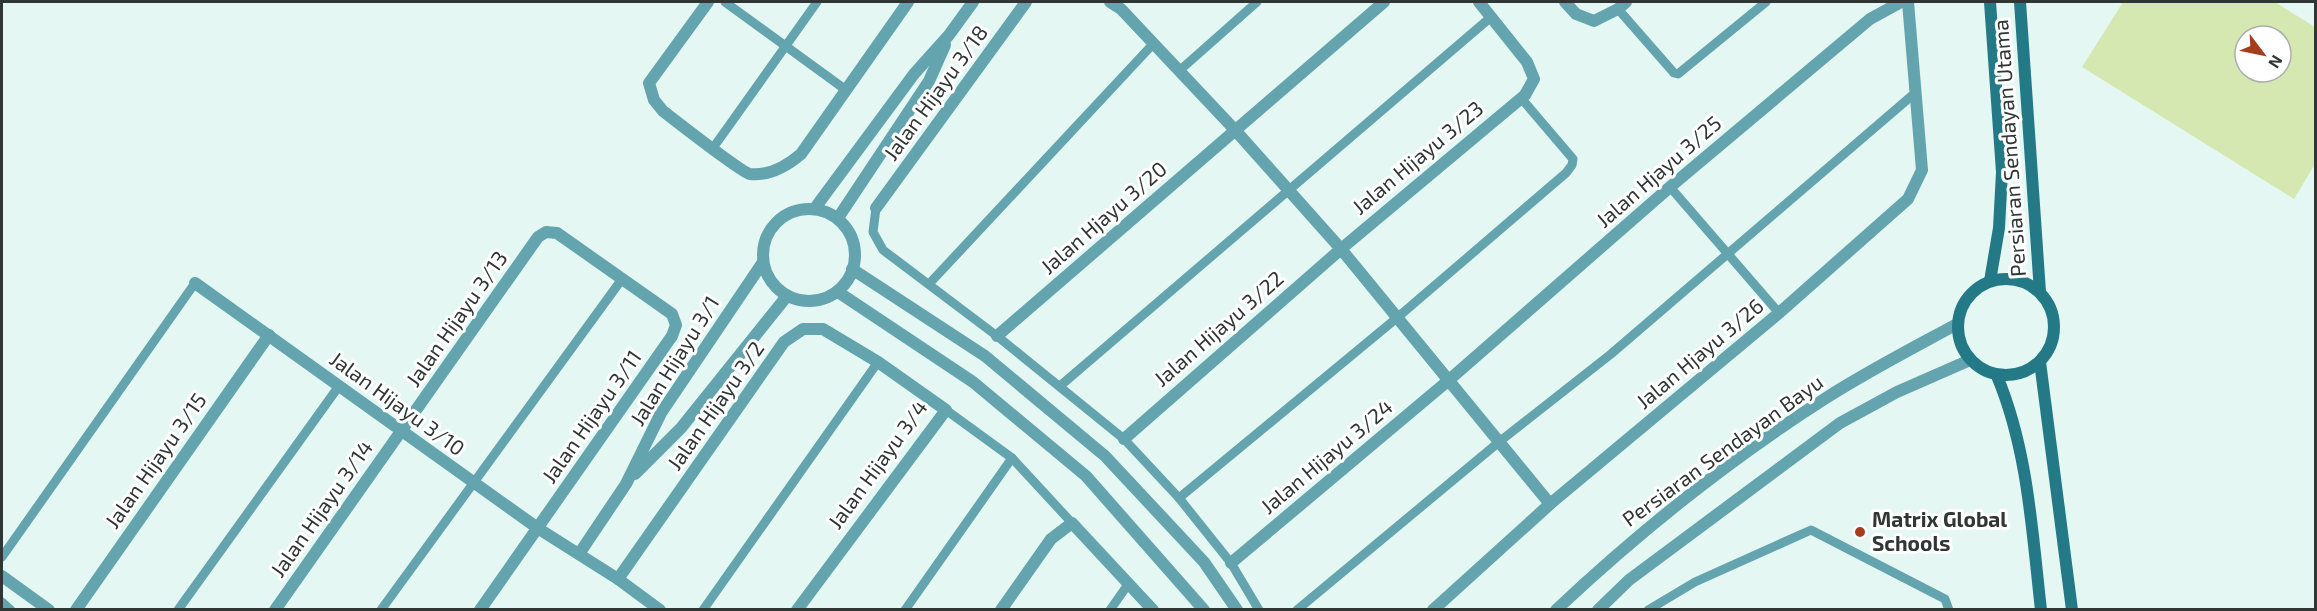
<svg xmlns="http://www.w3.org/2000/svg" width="2317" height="611" font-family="'Exo 2',sans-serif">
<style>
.green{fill:#d6e8b1;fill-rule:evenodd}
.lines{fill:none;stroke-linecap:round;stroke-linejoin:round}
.service{stroke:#64a4ae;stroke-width:9}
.minor{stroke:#64a4ae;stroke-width:12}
.tertiary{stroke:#64a4ae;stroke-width:12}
.secondary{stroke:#237a86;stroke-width:12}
.poi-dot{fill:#a43d1c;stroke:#fff;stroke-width:2}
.labels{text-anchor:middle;stroke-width:6;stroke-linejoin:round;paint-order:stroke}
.street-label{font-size:21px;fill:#2f3634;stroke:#fff}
.poi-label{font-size:21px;font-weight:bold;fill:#2f3634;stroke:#fff;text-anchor:start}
</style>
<rect width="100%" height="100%" fill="#e4f7f3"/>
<path class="green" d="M2123 2H2275L2315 27V164L2294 199 2082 67ZM2245 36H2281V72H2245Z"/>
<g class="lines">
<g class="service">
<polyline points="725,2 846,90"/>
<polyline points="1618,9 1674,73 1678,74 1766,2"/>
<polyline points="1179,71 1257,2"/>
<polyline points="713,148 817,2"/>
<polyline points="1670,187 1779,313"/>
<polyline points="876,208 873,232 883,250 997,336 1124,439 1179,498"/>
<polyline points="929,284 1154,43"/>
<polyline points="1060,386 1491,17"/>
<polyline points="946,410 1012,458 1072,523"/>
<polyline points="2,557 195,283"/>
<polyline points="2,602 11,610"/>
<polyline points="178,610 339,386"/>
<polyline points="381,610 622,279"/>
<polyline points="703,610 878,362"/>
<polyline points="905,610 1012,458"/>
<polyline points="1110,610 1129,583"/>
<polyline points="1259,610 1231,563 1179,498 1398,317 1566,173 1572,165 1573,159 1521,98"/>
<polyline points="1297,610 1499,442 1611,354 1915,93"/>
<polyline points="1648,610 1695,582 1811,530 1945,599 1949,610"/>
</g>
<g class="minor">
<path d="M708 2 649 83 654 100 663 111C676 121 741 172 750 174 769 176 787 166 801 154L908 2"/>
<polyline points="1110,2 1121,9 1235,130 1341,249 1550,504"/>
<polyline points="1565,2 1576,14 1594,21 1618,9 1626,2"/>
<polyline points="815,208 914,74 949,35 973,2"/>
<polyline points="876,208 1026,2"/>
<circle cx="809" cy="255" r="46"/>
<polyline points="838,218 929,81 945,45"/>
<polyline points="852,269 985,356 1105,456 1204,562 1237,610"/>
<polyline points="195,283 539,529 618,579 660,610"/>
<polyline points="838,292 973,382 1086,476 1204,610"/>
<polyline points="997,336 1384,2"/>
<polyline points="1124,439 1341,249 1525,95 1534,79 1527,62 1479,2"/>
<polyline points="635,474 681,428 787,296"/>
<polyline points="579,554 626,484 661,413 763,262"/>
<polyline points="1231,563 1449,380 1670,187 1870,19 1901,2"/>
<polyline points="2,576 49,610"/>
<polyline points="618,579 784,342 803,329 823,329 878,362 946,410 797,610"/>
<polyline points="76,610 269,335"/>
<polyline points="275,610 538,237 546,232 557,233 672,314 676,325 672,336 480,610"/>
<polyline points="1001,610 1051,539 1072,523 1153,610"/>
<polyline points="1433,610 1550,504 1779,313 1908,199 1922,170 1908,2"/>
</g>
<g class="tertiary">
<path d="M1556 610C1639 532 1730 459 1826 398 1868 371 1913 348 1957 324"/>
<polyline points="1598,610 1629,580 1840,423 1897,392 1970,360"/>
</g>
<g class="secondary">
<polyline points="1990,2 2002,172 1999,228 1990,281"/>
<polyline points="2020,2 2040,292"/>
<circle cx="2006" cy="327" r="48"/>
<polyline points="2040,362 2072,610"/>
<path d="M1997 376C2028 450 2032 531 2041 610"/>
</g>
</g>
<circle class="poi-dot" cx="1860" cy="532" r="6"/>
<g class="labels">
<g class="street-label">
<text transform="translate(936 93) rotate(-54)" y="7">Jalan Hijayu 3/18</text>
<text transform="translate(2010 148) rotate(-94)" y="7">Persiaran Sendayan Utama</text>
<text transform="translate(1418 158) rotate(-40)" y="7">Jalan Hijayu 3/23</text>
<text transform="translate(1659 172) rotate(-41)" y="7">Jalan Hjayu 3/25</text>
<text transform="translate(1104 218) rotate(-41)" y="7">Jalan Hjayu 3/20</text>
<text transform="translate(457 319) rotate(-55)" y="7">Jalan Hijayu 3/13</text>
<text transform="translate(1219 329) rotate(-41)" y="7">Jalan Hijayu 3/22</text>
<text transform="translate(1700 354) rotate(-40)" y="7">Jalan Hjayu 3/26</text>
<text transform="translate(675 361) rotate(-58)" y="7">Jalan Hijayu 3/1</text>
<text transform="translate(397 404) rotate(36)" y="7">Jalan Hijayu 3/10</text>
<text transform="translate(716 406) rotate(-55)" y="7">Jalan Hijayu 3/2</text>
<text transform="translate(592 417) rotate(-55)" y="7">Jalan Hijayu 3/11</text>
<text transform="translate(1723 451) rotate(-36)" y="7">Persiaran Sendayan Bayu</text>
<text transform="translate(1327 457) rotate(-40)" y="7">Jalan Hijayu 3/24</text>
<text transform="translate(156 461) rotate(-55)" y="7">Jalan Hijayu 3/15</text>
<text transform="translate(878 465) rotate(-54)" y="7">Jalan Hijayu 3/4</text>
<text transform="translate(322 509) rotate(-55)" y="7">Jalan Hijayu 3/14</text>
</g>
<g class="poi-label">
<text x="1872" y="527">Matrix Global<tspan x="1872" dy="24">Schools</tspan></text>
</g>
</g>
<rect width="2317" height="611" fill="none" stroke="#2f3634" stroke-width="6"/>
<g transform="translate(2263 54) rotate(122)"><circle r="28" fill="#ffffff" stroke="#acafae" stroke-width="1.5"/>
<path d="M0-4.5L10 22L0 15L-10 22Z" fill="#a43d1c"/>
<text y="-9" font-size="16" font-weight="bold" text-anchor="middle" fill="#2f3634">N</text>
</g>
</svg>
